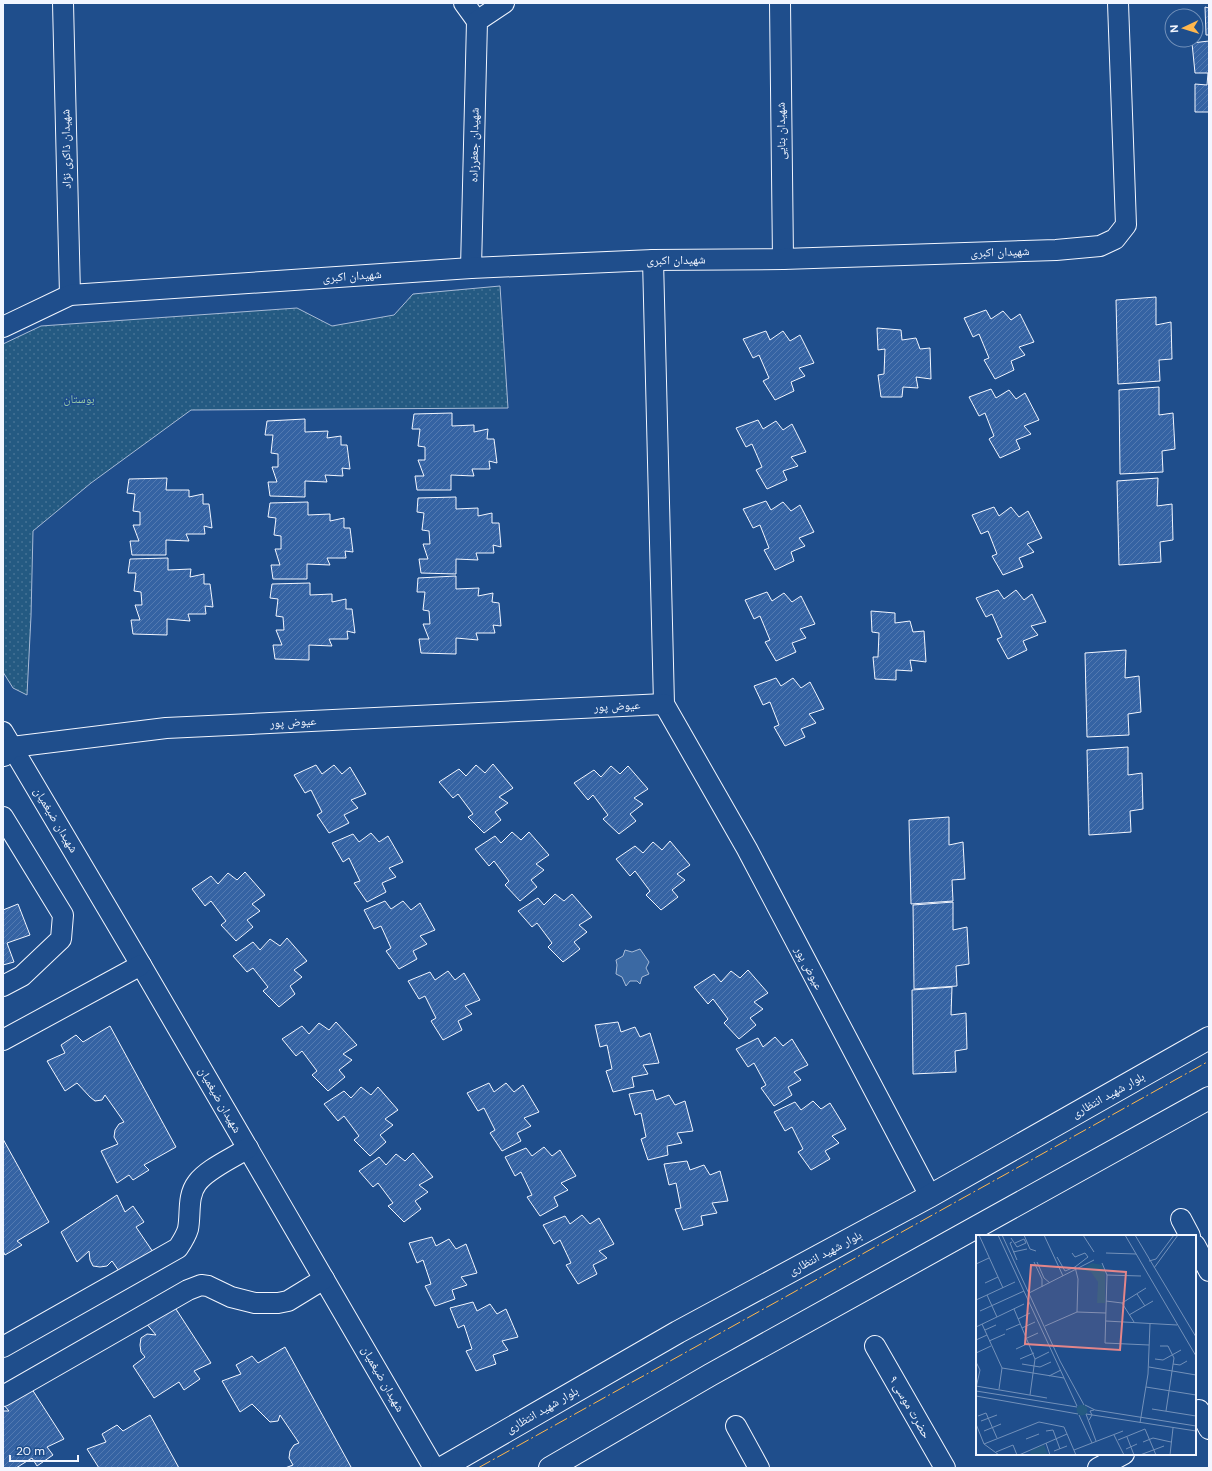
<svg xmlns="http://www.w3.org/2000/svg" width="1212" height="1471" font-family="'DM Sans','Noto Naskh Arabic',sans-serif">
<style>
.green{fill:url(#green-dots);stroke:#a8bbd7}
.water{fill:#3b69a3;stroke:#a8bbd7}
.building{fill:url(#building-hatch);stroke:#f2f6ff}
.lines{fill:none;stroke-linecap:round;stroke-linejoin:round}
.street-casing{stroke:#f2f6ff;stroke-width:22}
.secondary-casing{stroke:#f2f6ff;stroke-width:24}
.street{stroke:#1f4e8c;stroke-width:20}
.secondary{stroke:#1f4e8c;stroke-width:22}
.power{stroke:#ffb74d;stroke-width:1;stroke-dasharray:14 3 2 3;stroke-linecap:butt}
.labels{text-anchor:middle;stroke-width:3;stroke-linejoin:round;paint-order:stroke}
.street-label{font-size:12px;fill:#f2f6ff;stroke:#1f4e8c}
.park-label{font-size:12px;fill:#97c8a6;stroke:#1f4e8c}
.inset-road{fill:none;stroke:#7391ba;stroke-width:1}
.view{fill:#e38589;fill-opacity:0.15;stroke:#e38589;stroke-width:2}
.inset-edge{fill:none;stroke:#f2f6ff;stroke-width:2}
</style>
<defs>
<pattern id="green-dots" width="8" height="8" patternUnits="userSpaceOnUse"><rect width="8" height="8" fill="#245a82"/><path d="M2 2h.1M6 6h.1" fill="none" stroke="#447295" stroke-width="1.8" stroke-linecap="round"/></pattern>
<pattern id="building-hatch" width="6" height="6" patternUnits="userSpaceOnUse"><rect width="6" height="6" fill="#3563a3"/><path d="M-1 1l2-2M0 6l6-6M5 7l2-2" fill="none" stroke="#537ab1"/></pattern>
</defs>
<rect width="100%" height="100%" fill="#1f4e8c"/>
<polygon class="green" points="500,286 508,408 191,410 91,483 33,531 31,616 27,695 13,688 3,672 3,344 41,326 297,308 332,326 394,315 413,294"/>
<polygon class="water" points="640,949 649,962 646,968 649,974 642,977 640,984 637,981 630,981 626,986 622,977 616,974 617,965 616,960 623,956 625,950 632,952"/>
<g class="building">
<polygon points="1205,7 1209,8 1209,35 1206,35"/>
<polygon points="1209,41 1209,112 1195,112 1195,84 1207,85 1208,73 1195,73 1192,43"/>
<polygon points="1156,297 1156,325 1171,322 1172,359 1159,360 1160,381 1118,384 1116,300"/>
<polygon points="986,310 991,319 1003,311 1011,320 1020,314 1034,342 1019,347 1025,355 1011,361 1014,370 995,379 984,360 989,358 979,334 973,337 964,318"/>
<polygon points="877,328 901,330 902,340 916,338 920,349 930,348 931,379 916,377 918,388 903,387 902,397 881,397 878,375 884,374 885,349 878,350"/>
<polygon points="766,331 770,340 783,331 790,341 800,335 814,363 799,368 805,376 791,382 794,391 775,400 763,381 769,378 759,355 753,358 743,339"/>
<polygon points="1159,387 1159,415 1173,413 1175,449 1162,451 1163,472 1120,474 1119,390"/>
<polygon points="991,389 996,398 1009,390 1016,399 1025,393 1039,420 1024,426 1031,434 1016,440 1020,449 1000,458 989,439 994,436 985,413 979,416 969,397"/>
<polygon points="452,413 452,426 474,425 474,432 488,429 487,439 494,439 497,463 489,461 490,469 472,469 474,476 451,475 451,490 417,490 415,476 424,476 418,460 425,460 425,447 418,446 420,429 412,429 414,414"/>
<polygon points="305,419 305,432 328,431 327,438 341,436 341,445 347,445 350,469 342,468 343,476 325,475 327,482 305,481 305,497 270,496 268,482 277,482 272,467 278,467 278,454 271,453 273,435 265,435 267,421"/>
<polygon points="758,420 763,429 776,421 783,430 792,424 806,452 791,457 798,466 783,471 787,480 767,489 756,470 762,467 752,444 746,447 736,428"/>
<polygon points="167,478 166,490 189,490 189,497 203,494 203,504 209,504 212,528 204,526 205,534 186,534 189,541 166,540 166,555 132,555 130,541 139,541 133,525 140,525 140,512 133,511 135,494 127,493 129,479"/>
<polygon points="1158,478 1157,506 1172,504 1173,540 1160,542 1161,562 1119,565 1117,481"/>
<polygon points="456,497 456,509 478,508 478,516 492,513 492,523 499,523 501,547 493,545 494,553 476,553 478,560 456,559 456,574 421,573 419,559 428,559 423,544 430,544 429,531 422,530 424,513 417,512 418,498"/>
<polygon points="766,501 771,510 783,502 791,511 800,505 814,532 799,538 805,546 791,552 794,561 775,570 764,550 769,548 760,525 753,528 743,509"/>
<polygon points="308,502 308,515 330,514 330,521 344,518 344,528 350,528 353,552 345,551 346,558 327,558 330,565 307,564 307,579 273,579 271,565 280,565 275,549 281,549 281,536 274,535 276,518 268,517 270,503"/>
<polygon points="994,507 999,516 1011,507 1019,517 1028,511 1042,538 1027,544 1034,552 1019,558 1023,567 1003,575 992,556 997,554 988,531 981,534 972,515"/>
<polygon points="168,558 168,570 191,569 190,577 204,574 204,584 210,584 213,607 205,606 206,614 188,614 190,621 167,619 167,635 133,634 131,620 140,620 135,605 142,605 141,592 134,591 136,573 128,573 130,559"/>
<polygon points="456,576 456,589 479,588 478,596 493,593 492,602 499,603 501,626 493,625 495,633 476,633 478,640 456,638 456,654 421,653 419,639 429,639 423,624 430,624 429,611 423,610 425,592 417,592 418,578"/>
<polygon points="310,583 310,595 332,594 332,602 346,599 346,609 352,609 355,633 347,631 348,639 329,639 332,646 309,645 309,660 275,659 273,645 282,645 276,630 284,630 283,617 276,616 278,599 270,598 272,584"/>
<polygon points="998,590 1004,599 1016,590 1024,600 1032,594 1046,622 1031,626 1038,635 1023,641 1027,650 1008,659 997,639 1002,637 992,614 986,617 976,598"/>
<polygon points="767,592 772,601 784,593 792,602 801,596 815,624 800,629 806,638 792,643 796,652 776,661 765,642 770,640 760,616 754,619 745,600"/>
<polygon points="871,611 895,613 895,623 910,621 913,632 924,631 926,662 910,660 912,671 896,670 896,680 875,679 873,657 878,657 879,633 872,632"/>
<polygon points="1126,650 1125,678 1139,676 1141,712 1128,714 1129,735 1087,737 1085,653"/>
<polygon points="776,678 781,686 793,678 801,688 810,682 824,709 809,714 816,723 801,729 805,737 785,746 774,727 779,725 770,702 763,705 754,686"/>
<polygon points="1128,747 1128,775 1142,773 1143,809 1130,811 1131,832 1089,835 1087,750"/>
<polygon points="493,764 513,788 499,797 508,803 495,812 501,820 484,833 468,817 473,814 458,794 453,798 439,782 459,769 466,776 476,765 485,773"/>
<polygon points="316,765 322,774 334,765 342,774 350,767 366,794 351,800 358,808 344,815 349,823 329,833 317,815 322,812 311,790 305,793 294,775"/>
<polygon points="611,766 620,774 628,766 648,789 634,798 643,804 630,814 636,821 619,834 603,819 608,815 593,795 588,800 574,783 594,770 601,777"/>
<polygon points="949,817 949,845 963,842 965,879 952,880 953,901 911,904 909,820"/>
<polygon points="512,832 521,840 529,832 549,855 536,864 544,870 531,880 537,887 520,901 505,885 509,881 494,861 489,866 475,849 495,836 501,843"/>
<polygon points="371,833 379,842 388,836 403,862 389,868 396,877 382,883 386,892 367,902 354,883 360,881 349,858 343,862 332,843 353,834 359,842"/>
<polygon points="670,841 690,865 677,874 685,880 672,890 678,897 661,910 646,895 650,891 635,871 630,876 616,859 635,846 643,853 653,842 662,850"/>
<polygon points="245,872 265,895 252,904 260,911 247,920 253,927 236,941 221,925 226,921 211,901 205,906 192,889 211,876 218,884 228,873 237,880"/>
<polygon points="555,894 564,901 572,894 592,917 579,925 587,932 574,942 580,949 563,962 548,947 552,943 537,923 532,927 518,911 538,898 544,905"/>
<polygon points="385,901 391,909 403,901 411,910 420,903 435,930 420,936 427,944 413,951 417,959 399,969 386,951 391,948 381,926 374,929 364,910"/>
<polygon points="953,902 953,930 967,927 969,964 956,966 957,986 914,989 913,905"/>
<polygon points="18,904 30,935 7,943 14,962 3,965 3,910"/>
<polygon points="287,938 307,961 294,970 302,977 290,986 295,994 279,1007 263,991 268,987 253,968 247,972 233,956 253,942 260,950 270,939 280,946"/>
<polygon points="748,970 768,993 754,1002 763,1009 750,1018 756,1025 739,1039 724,1023 728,1019 713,999 708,1004 694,987 714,974 721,982 731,971 740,978"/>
<polygon points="448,971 455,980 464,973 480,1000 465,1006 472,1014 458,1021 462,1030 443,1040 431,1021 436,1018 425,996 419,999 408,981 430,972 435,980"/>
<polygon points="952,987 951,1015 966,1013 967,1049 955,1051 956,1072 913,1074 912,990"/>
<polygon points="336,1022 357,1045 343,1054 352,1060 339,1070 345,1077 328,1091 312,1075 317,1071 302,1051 296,1056 282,1039 302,1026 309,1034 319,1023 329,1030"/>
<polygon points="618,1022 621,1032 635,1027 640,1037 650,1033 659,1063 643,1065 648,1074 632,1077 634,1087 613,1092 606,1071 612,1069 607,1045 600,1047 595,1025"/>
<polygon points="110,1026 176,1147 144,1165 149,1170 133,1180 129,1175 117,1183 101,1151 118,1144 114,1137 115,1130 119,1124 124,1122 105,1095 102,1100 95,1101 90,1097 77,1083 65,1091 47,1061 65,1053 61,1045 76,1035 83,1042"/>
<polygon points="775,1037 783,1046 792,1039 808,1065 794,1072 801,1080 788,1087 792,1095 774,1106 761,1088 766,1085 754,1063 748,1067 736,1049 758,1038 763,1047"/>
<polygon points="489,1083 494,1092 506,1083 514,1092 523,1085 539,1112 524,1118 531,1126 517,1133 521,1141 502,1151 490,1133 495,1130 484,1108 478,1111 467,1093"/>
<polygon points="361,1087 371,1095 378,1087 398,1110 385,1119 393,1125 380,1135 386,1142 370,1156 354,1140 359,1136 344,1116 338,1121 324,1104 344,1091 351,1098"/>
<polygon points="653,1090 656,1100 669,1095 675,1105 685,1101 693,1131 677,1133 682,1143 667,1146 668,1155 648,1160 641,1139 646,1137 641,1113 635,1115 629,1094"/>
<polygon points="813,1101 821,1109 830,1103 846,1129 832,1136 839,1143 825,1151 830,1159 811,1170 798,1152 803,1149 792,1127 785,1131 774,1112 795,1102 801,1110"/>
<polygon points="3,1139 49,1222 17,1241 22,1245 5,1255 3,1251"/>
<polygon points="544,1147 552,1156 560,1150 576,1176 561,1183 568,1190 554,1197 558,1206 540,1216 527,1197 532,1195 521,1172 515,1176 505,1157 526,1148 532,1156"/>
<polygon points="413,1153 433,1177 419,1185 428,1192 415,1201 421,1209 404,1222 388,1206 393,1203 378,1183 373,1187 359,1171 379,1157 386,1165 396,1154 405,1161"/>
<polygon points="687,1161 690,1170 704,1165 710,1175 720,1171 728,1201 712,1203 717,1213 701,1216 703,1225 683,1230 675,1209 681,1208 676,1183 669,1185 664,1164"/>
<polygon points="117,1195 125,1212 133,1206 144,1222 136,1227 153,1252 121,1274 112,1261 107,1266 100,1267 93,1266 90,1260 89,1251 77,1262 61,1232"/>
<polygon points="582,1215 590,1224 599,1218 614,1244 599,1251 607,1258 593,1265 597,1274 578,1284 566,1265 571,1263 560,1240 554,1244 543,1225 565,1216 570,1224"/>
<polygon points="432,1237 436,1246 449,1239 456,1249 466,1244 477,1273 461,1277 467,1285 452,1290 455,1299 435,1306 425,1286 431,1284 423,1260 417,1263 409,1243"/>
<polygon points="473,1302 477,1311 490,1304 497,1314 506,1309 518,1337 502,1341 508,1350 493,1355 496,1364 476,1371 466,1351 472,1349 464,1325 458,1328 450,1308"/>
<polygon points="174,1306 211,1363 194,1371 200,1379 184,1390 179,1382 154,1398 133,1366 145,1357 141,1352 140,1345 141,1338 147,1334 156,1335 145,1322"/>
<polygon points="285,1347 351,1467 349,1468 285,1468 293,1465 289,1458 290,1451 294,1445 299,1443 280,1415 278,1421 270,1422 252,1404 240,1412 222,1381 241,1374 236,1365 252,1356 258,1363"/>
<polygon points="28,1383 64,1439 47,1447 53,1455 37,1466 32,1458 16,1468 3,1468 3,1411 9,1411 3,1404"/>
<polygon points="150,1415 179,1468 99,1468 87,1449 106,1442 102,1434 117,1425 123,1431"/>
</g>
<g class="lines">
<g class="street-casing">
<g id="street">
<polyline points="63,3 70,295"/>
<polyline points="464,3 477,21"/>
<polyline points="780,3 783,259"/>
<polyline points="653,260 664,704 747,849 930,1196"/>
<polyline points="471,268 477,21 504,3"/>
<polyline points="3,327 70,295 471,268 653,260 783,259 1056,250 1100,246 1115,239 1126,225 1118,3"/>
<polyline points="3,732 141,965 434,1468"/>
<polyline points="4,756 12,747 166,728 664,704"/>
<polyline points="3,817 63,915 61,939 22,976 3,986"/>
<polyline points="3,1040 141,965"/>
<polyline points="1181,1219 1190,1236"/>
<polyline points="1195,1245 1209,1271"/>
<polyline points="875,1346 945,1468"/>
<path d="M3 1347 178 1248C182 1242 186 1236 188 1229 191 1214 187 1196 197 1183 207 1169 233 1158 248 1148"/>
<polyline points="3,1396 188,1290 201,1285 208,1286 231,1297 255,1303 278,1303 288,1301 324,1279"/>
<polyline points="1199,1410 1209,1429"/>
<polyline points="736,1426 759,1468"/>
<polyline points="1098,1468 1124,1454"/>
</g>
</g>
<g class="secondary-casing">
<g id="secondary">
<polyline points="442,1468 678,1332 930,1196 1209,1038"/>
<polyline points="550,1468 710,1375 1209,1098"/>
</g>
</g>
<use href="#street" class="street"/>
<use href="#secondary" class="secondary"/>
<polyline class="power" points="478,1468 1209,1061"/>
</g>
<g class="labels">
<g class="street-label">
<text transform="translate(781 131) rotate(-91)" y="4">شهیدان بنایی</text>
<text transform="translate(474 145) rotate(-89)" y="4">شهیدان جعفرزاده</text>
<text transform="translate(66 149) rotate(-91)" y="4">شهیدان ذاکری نژاد</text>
<text transform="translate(1000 252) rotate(-2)" y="4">شهیدان اکبری</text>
<text transform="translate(676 260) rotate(-1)" y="4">شهیدان اکبری</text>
<text transform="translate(352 276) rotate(-4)" y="4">شهیدان اکبری</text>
<text transform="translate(617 706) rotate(-3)" y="4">عیوض پور</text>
<text transform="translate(293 722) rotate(-3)" y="4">عیوض پور</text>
<text transform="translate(56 820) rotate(59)" y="4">شهیدان ضیغمیان</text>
<text transform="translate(809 968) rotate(62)" y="4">عیوض پور</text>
<text transform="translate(1108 1095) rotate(-29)" y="4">بلوار شهید انتظاری</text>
<text transform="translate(220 1100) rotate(60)" y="4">شهیدان ضیغمیان</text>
<text transform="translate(825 1253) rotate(-28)" y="4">بلوار شهید انتظاری</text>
<text transform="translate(383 1379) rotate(60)" y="4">شهیدان ضیغمیان</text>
<text transform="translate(910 1407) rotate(60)" y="4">حضرت موسی ۹</text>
<text transform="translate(542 1410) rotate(-30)" y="4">بلوار شهید انتظاری</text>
</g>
<g class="park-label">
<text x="79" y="403">بوستان</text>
</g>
</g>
<g transform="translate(976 1235)">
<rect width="220" height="220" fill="#1f4e8c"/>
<path d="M116 28 126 30 129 38V68H121L122 47 115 37 105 35ZM100.5 175a5.5 5.5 0 1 1 11 0a5.5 5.5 0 1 1-11 0ZM68 210 72 220H55L54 216Z" fill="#245a82"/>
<path class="inset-road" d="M3 0 27 53M22 0 101 171M26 0 84 126 108 170M48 0 54 14 60 16M68 0 87 41M107 0 118 17M149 0 220 121M159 0 220 102M35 3 41 12 50 8 48 4 39 8M36 7 34 8 41 25M37 17 51 14M96 18 99 22 109 18 112 22 99 32 102 44 101 77M130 18 160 19M81 22 89 36 99 32M173 26 180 24 198 0M58 27 66 44V52M61 27 68 43 74 48M126 28 131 40 129 108 173 110M0 29 13 23M178 33 202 0M131 40 165 41M9 48 22 42M53 58 118 25M161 59 169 71M11 60 39 47M0 65 11 60 21 82M130 66 146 68 158 87M146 68 170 53M38 74 59 124 54 160M4 76 48 56M153 80 177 66M42 84 54 78M130 86 201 90M6 89 26 133 88 143M69 91 101 77 130 78M0 92 48 69M46 93 59 87M9 95 20 90M30 95 44 89M51 103 62 98M0 105 11 100M13 106 29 99M184 111H192L198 123 190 176M40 114 53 108M0 118 15 111M44 124 58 118M59 124 73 117M179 124 187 125 205 115M0 127 4 135 0 153M46 129 64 132 75 127M197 129 204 130 211 126M173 132 220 140M73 141 85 135M0 151 71 163M170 152 220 160M23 154 26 133M0 156 101 172M0 161 102 179M109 170 119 175 220 191M176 174 220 181M110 179 220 196M110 179 120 206M103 180 116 208M2 181 10 178 21 203M113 185 116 180 114 176 118 175M5 186 21 180M164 188 172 139 174 89M0 189 8 209 23 220M8 196 25 189M70 196 77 195 84 214M138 200 148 220M151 202 158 220M50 204 63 199M142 205 169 194 180 220M167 207 177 203 195 207M70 208 74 220M8 209 63 187 88 192 100 220M150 214 161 209M98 215 147 196M78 216 91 211M20 217 37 210 41 220M43 220 91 199M164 220 188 211M194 220 197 193"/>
<path class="view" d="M55 30 150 37 144 115 49 109Z"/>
<rect width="220" height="220" class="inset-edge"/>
</g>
<rect width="1212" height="1471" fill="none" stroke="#f2f6ff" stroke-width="8"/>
<g transform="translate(1184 28) rotate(266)"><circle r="19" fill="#1f4e8c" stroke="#7391ba"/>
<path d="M0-3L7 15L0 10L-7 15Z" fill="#ffb74d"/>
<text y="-6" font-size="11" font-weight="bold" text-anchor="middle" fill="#f2f6ff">N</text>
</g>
<path d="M10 1455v6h68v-6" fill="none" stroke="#f2f6ff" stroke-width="2"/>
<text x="16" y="1455" font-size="12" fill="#f2f6ff" stroke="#1f4e8c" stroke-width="3" paint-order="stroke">20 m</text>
</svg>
